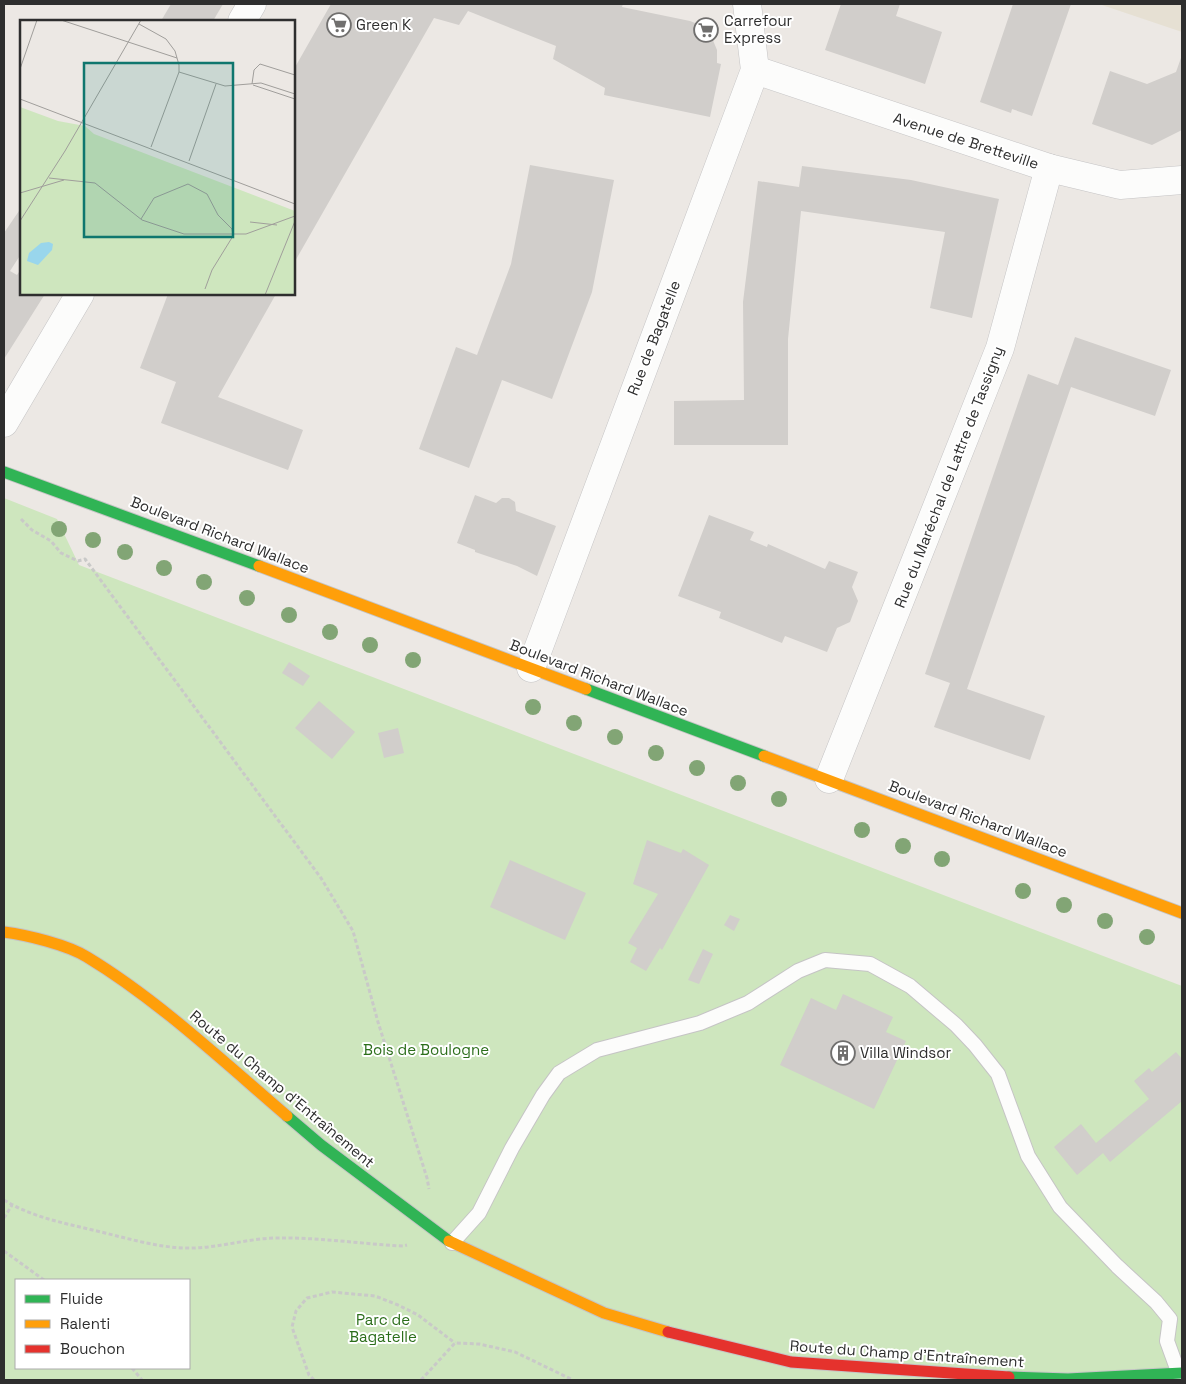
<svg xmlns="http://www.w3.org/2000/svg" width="1186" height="1384" font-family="'Space Grotesk',sans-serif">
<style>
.education{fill:#e6e0d3}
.green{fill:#cee6be;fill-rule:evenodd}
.building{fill:#d1cecb}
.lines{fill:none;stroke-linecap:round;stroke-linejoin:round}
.lane-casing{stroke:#c5c4c5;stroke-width:16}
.street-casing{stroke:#c5c4c5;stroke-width:29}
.fast-casing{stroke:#c5c4c5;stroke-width:13}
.slow-casing{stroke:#c5c4c5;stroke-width:13}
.jam-casing{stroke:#c5c4c5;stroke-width:13}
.path{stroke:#c9c9c8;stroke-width:3;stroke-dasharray:4 2.5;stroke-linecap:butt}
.lane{stroke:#fcfcfb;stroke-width:14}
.street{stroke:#fcfcfb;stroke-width:28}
.fast{stroke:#30b455;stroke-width:11}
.slow{stroke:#ff9f0a;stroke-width:11}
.jam{stroke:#e5322d;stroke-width:11}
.tree{fill:#82a575}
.labels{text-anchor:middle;stroke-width:4;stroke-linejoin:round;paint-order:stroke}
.poi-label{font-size:15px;fill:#2e2e2e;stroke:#fff;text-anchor:start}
.street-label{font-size:15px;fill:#2e2e2e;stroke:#fff}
.park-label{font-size:15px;fill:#2c6e1b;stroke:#fff}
.inset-road{fill:none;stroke:#a09e9b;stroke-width:1}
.view{fill:#0f766e;fill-opacity:0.15;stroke:#0f766e;stroke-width:2.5}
.inset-edge{fill:none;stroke:#2e2e2e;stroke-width:2.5}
</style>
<rect width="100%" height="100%" fill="#ece8e4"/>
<polygon class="education" points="1099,4 1182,4 1182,32"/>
<path class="green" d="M4 498 57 519 79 565 1182 986V1380H4ZM16 1280H189V1368H16Z"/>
<g class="building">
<polygon points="171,4 223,4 213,21 161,21"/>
<polygon points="331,4 623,4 622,7 690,21 700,25 712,38 717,50 717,63 721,64 710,117 604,95 605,88 553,59 556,46 468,11 459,25 434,18 294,263 294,69"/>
<polygon points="841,4 900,4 896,16 942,32 925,84 825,50"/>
<polygon points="1013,4 1071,4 1032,116 1012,109 1011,113 980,102"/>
<polygon points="1182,55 1182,130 1152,145 1092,124 1110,71 1147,84 1176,72"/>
<polygon points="530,165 614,180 592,292 552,399 502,380 469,468 419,449 456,347 477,355 511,264"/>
<polygon points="802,166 911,180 999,199 972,318 930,308 945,232 801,211 788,339 788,445 674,445 674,401 744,400 743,302 758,181 799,187"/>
<polygon points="21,208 21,254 10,271 17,275 21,269 21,294 45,294 4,359 4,233"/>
<polygon points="168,294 276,294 218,397 303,430 288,470 161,423 176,382 140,368"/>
<polygon points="1075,337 1171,370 1155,416 1071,387 967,689 1045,716 1030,760 934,727 950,683 925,674 1028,374 1058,385"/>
<polygon points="475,495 496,503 502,498 509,498 515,502 516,511 556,526 537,576 517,566 475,552 475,550 457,543"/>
<polygon points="709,515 754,532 750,540 767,547 768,544 825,569 829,561 858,572 852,587 858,601 850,622 837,628 827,652 785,636 782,643 719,618 721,612 678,596"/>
<polygon points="289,662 310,676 303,686 282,673"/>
<polygon points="319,701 355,732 332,759 295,728"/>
<polygon points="398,728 404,753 384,758 378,733"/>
<polygon points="647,840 681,853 683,849 709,865 662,950 660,948 646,971 630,962 637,948 628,943 658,894 633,884"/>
<polygon points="510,860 586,893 565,940 490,907"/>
<polygon points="730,915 740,919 734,931 724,925"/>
<polygon points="703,949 713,954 699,984 688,980"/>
<polygon points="843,994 893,1017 886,1032 906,1041 874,1109 780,1065 811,998 836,1010"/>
<polygon points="1176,1052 1182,1059 1182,1101 1110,1162 1103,1153 1077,1175 1054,1147 1081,1124 1096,1143 1149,1099 1134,1081 1149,1068 1152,1072"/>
</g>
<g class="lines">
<g class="lane-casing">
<polyline id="lane" points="452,1243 479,1213 512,1148 543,1095 559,1073 597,1050 700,1023 748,1003 798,971 825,960 870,964 910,986 956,1025 975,1045 998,1074 1028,1156 1060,1207 1117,1266 1156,1302 1170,1319 1167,1341 1179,1374 1178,1377"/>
</g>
<g class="street-casing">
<g id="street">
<polyline points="242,21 252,4"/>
<polyline points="755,70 1049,168 1120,185 1182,180"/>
<polyline points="4,423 80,294"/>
<polyline points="531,668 755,70 747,4"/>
<polyline points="829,779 1000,348 1049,168"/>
</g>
</g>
<g class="fast-casing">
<g id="fast">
<polyline points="4,472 259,566"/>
<polyline points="586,689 764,756"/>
<polyline points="287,1116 321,1145 449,1241"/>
<polyline points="1009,1377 1068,1379 1182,1373"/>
</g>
</g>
<g class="slow-casing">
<g id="slow">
<polyline points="259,566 586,689"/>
<polyline points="764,756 1182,913"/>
<path d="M4 932C27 935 68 945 87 957 158 1000 224 1062 287 1116"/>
<polyline points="449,1241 604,1313 668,1332"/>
</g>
</g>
<g class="jam-casing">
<polyline id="jam" points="668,1332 791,1362 1009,1377"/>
</g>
<g class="path">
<polyline points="21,519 32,530 51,541 61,553 78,561 85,559 321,878 353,931 378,1022 427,1178 429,1189"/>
<path d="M4 1200C35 1219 70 1224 105 1233 134 1240 163 1249 195 1248 221 1247 247 1239 274 1238 317 1237 361 1244 403 1246L407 1245"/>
<polyline points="4,1218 12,1205"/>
<polyline points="4,1251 44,1280"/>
<polyline points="132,1368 142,1380"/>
<polyline points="314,1380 309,1375 292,1327 296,1311 307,1298 332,1292 375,1296 398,1305 418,1315 455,1343"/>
<polyline points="421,1380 455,1343 479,1344 515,1352 573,1380"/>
</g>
<use href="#lane" class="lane"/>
<use href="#street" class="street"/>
<use href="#fast" class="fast"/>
<use href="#slow" class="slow"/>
<use href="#jam" class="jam"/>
</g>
<g class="tree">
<circle cx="59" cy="529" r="8"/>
<circle cx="93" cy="540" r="8"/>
<circle cx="125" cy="552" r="8"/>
<circle cx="164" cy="568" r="8"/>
<circle cx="204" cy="582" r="8"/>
<circle cx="247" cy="598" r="8"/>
<circle cx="289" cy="615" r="8"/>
<circle cx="330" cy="632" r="8"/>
<circle cx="370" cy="645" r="8"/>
<circle cx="413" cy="660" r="8"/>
<circle cx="533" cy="707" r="8"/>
<circle cx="574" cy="723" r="8"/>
<circle cx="615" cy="737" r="8"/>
<circle cx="656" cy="753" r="8"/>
<circle cx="697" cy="768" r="8"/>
<circle cx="738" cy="783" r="8"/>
<circle cx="779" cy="799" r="8"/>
<circle cx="862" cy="830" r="8"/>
<circle cx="903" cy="846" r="8"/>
<circle cx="942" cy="859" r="8"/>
<circle cx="1023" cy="891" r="8"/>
<circle cx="1064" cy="905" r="8"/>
<circle cx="1105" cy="921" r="8"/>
<circle cx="1147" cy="937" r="8"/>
</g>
<defs>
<g id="supermarket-ring" transform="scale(1.25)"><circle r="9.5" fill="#fff" stroke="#706f6e" stroke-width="1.5"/><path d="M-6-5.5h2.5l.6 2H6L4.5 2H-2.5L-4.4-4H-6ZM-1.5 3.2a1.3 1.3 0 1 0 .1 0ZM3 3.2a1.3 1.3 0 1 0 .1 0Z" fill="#706f6e"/></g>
<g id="building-ring" transform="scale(1.25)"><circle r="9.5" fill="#fff" stroke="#706f6e" stroke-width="1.5"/><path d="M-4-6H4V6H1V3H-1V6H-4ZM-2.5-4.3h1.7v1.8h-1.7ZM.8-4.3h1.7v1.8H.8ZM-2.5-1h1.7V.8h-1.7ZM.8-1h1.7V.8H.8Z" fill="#706f6e"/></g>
</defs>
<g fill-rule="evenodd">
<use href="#supermarket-ring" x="339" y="25"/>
<use href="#supermarket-ring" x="706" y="30"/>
<use href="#building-ring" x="843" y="1053"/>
</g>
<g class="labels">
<g class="poi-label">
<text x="724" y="26">Carrefour<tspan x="724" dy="17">Express</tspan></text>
<text x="356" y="30">Green K</text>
<text x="860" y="1058">Villa Windsor</text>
</g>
<g class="street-label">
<text transform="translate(966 141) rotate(18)" y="5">Avenue de Bretteville</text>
<text transform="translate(654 338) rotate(-69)" y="5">Rue de Bagatelle</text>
<text transform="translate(949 477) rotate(-69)" y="5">Rue du Maréchal de Lattre de Tassigny</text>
<text transform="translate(220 535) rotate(21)" y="5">Boulevard Richard Wallace</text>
<text transform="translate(599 678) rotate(21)" y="5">Boulevard Richard Wallace</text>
<text transform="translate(978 819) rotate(21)" y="5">Boulevard Richard Wallace</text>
<text transform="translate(282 1089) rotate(40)" y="5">Route du Champ d'Entraînement</text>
<text transform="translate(907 1354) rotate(4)" y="5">Route du Champ d'Entraînement</text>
</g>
<g class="park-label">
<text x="426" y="1055">Bois de Boulogne</text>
<text x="383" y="1325">Parc de<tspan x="383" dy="17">Bagatelle</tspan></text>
</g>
</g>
<g transform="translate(20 20)">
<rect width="275" height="275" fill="#ece8e4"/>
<path d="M0 87 38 101 65 106 74 114 275 191V275H0Z" fill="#cee6be"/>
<path d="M29 222 33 224 32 230 18 245 7 241 9 233 21 223Z" fill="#99d6ec"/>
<path class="inset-road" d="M41 0 157 38M119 4 146 19 155 31 159 45V52L131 127M0 49 17 0M159 52 205 66 241 63 275 74M232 64 234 50 240 44 275 55M233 65 275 79M0 79 275 184M169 141 196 64M29 158 75 163 122 200 164 214H226L275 196M0 173 44 160M121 199 134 178 168 164 187 174 198 195 212 209 213 216 192 250 185 269M0 201 45 131 121 0M230 202 257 205M245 275 275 201"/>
<path class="view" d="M64 43H213V217H64Z"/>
<rect width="275" height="275" class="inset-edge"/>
</g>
<rect width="1186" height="1384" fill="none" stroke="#2e2e2e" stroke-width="10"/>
<rect x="15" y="1279" width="175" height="90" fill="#ffffff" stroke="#ababab"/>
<rect x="25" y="1295" width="25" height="8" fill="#30b455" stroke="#ababab"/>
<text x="60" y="1304" font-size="15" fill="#2e2e2e">Fluide</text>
<rect x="25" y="1320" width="25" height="8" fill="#ff9f0a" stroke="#ababab"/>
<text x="60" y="1329" font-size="15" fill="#2e2e2e">Ralenti</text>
<rect x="25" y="1345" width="25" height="8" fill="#e5322d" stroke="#ababab"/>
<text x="60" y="1354" font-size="15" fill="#2e2e2e">Bouchon</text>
</svg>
